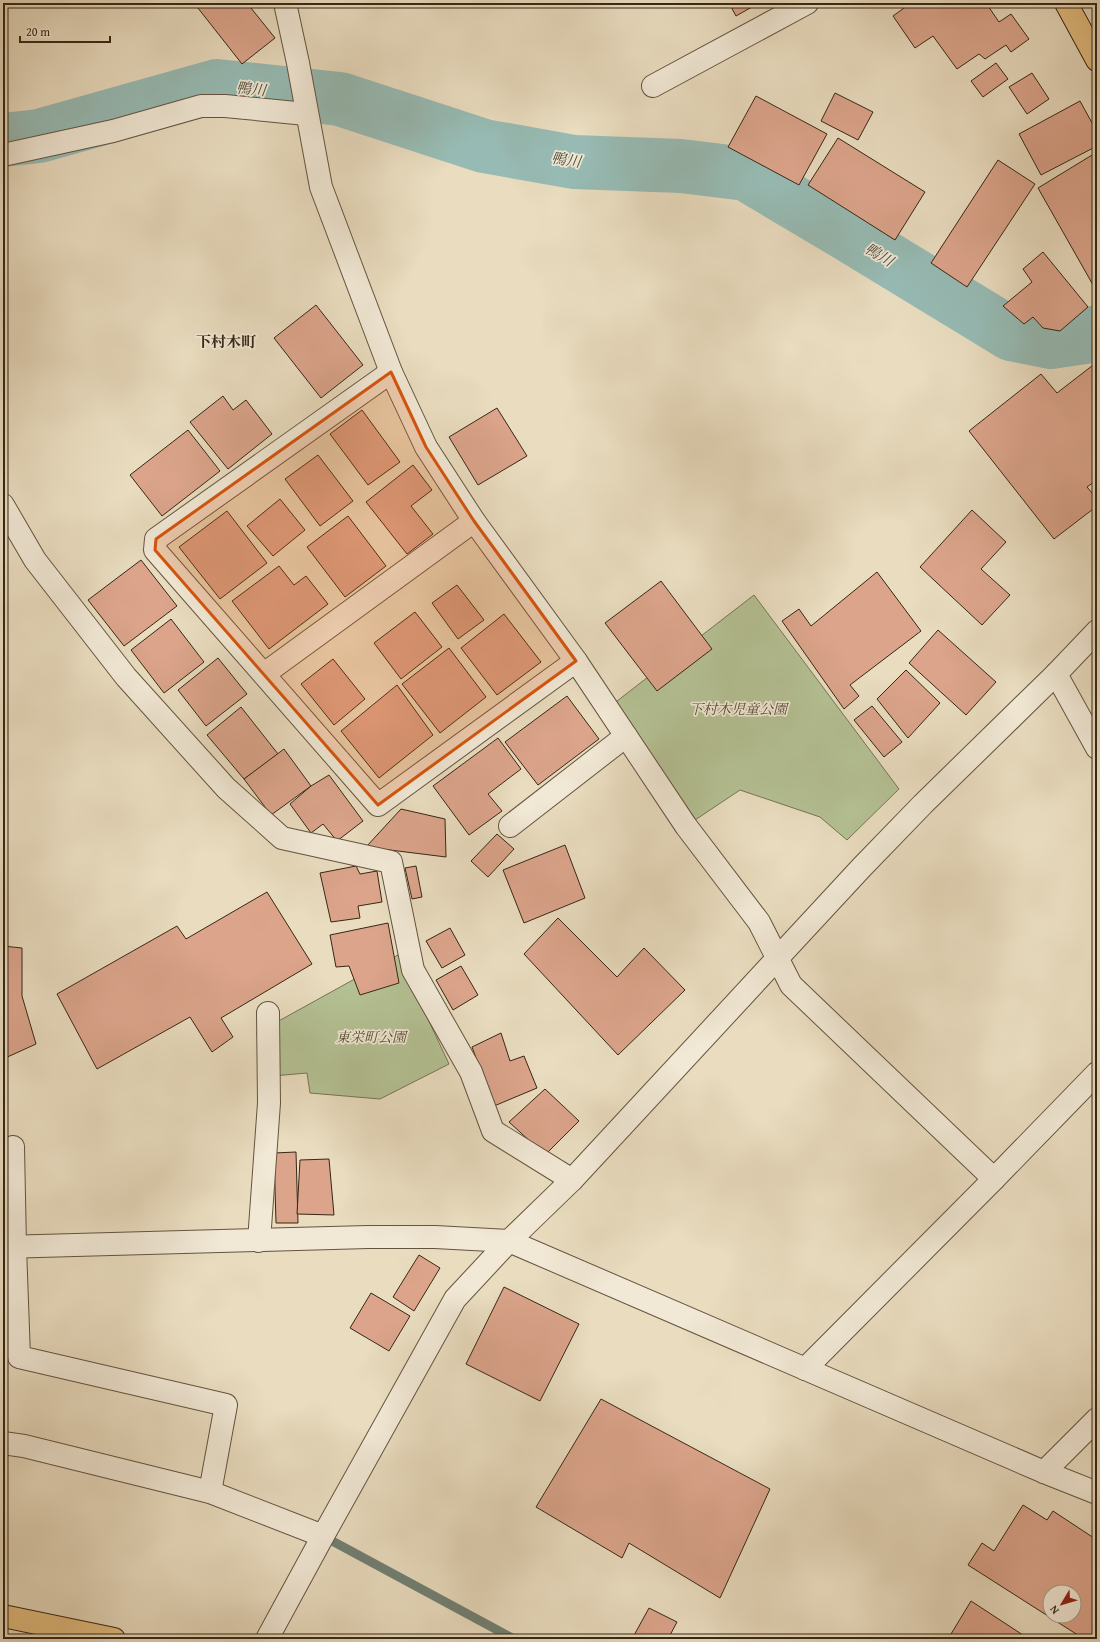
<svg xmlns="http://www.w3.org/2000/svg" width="1100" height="1642" font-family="'Gentium Book Plus','Noto Serif JP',serif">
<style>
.green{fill:#b4c194;stroke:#767454}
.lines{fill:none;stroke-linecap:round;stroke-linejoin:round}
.stream{stroke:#718074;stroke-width:9}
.river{stroke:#97bbb4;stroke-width:54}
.building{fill:#dba48b;stroke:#372714;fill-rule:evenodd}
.minor-casing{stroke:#64543f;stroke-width:24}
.major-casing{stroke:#372714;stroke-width:24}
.minor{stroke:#f1e8d5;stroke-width:22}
.major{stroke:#e4be80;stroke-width:22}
.marked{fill:#d6540d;fill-opacity:0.2;stroke:#d6540d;stroke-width:3;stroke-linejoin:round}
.labels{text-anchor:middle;stroke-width:3.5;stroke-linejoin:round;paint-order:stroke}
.park-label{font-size:14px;font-style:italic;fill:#564e34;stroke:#f1e8d5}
.water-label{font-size:15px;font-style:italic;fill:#4f4c3c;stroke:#f1e8d5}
.neighbourhood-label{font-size:15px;font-weight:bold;fill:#372714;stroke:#f1e8d5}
</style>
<rect width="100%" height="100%" fill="#e9dcbf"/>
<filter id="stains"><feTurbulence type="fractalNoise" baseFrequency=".005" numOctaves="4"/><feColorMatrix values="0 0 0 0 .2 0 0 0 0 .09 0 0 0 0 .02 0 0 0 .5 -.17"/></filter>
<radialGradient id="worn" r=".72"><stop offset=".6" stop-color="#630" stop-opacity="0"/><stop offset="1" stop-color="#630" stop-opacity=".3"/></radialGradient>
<g class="green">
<polygon points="754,595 899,789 847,840 820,817 740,790 686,826 608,708"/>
<polygon points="398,955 449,1064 380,1099 310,1093 307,1073 261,1077 257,1033"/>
</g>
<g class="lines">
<polyline class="stream" points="323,1536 514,1639"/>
<polyline class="river" points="3,140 39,136 217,86 340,99 484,146 574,162 681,166 746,174 847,234 1011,334 1051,342 1091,336 1097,332"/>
</g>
<g class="building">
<polygon points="194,3 247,3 275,38 242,64"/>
<polygon points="729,3 759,3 736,16"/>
<polygon points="911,3 986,3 999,22 1011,14 1029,39 1011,52 1006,45 985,59 979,54 957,69 933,36 915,48 893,16"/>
<polygon points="996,63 1008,79 983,97 971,81"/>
<polygon points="1032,73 1049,99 1027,114 1009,87"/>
<polygon points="835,93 873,112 858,140 821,121"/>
<polygon points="756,96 827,134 799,185 728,147"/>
<polygon points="1080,101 1097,132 1097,146 1041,175 1019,134"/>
<polygon points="838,138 925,192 895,240 808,185"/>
<polygon points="1097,152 1097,292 1038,188"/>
<polygon points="998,160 1035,184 967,287 931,263"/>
<polygon points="1043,252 1088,307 1060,331 1043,328 1033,317 1024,324 1003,306 1032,282 1023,269"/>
<polygon points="316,305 363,365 321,398 274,338"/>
<polygon points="1097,362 1097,480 1087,487 1097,499 1097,506 1054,539 969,431 1041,374 1057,393"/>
<polygon points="223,396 233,410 246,400 272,434 228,469 190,422"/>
<polygon points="497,408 527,456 478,485 449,437"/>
<polygon points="362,410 400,462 368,485 330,434"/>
<polygon points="188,430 220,471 162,516 130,475"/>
<polygon points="318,455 353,501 320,526 285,479"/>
<polygon points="413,465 432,490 411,506 433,534 407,554 366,502"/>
<polygon points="280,499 305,530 273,556 247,526"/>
<polygon points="972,510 1006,542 981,569 1010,595 982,625 920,567"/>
<polygon points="227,511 267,563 220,599 179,547"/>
<polygon points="348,516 386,566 345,597 307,547"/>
<polygon points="141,560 177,606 124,646 88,600"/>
<polygon points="279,566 294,585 306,576 328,604 269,649 232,601"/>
<polygon points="877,572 921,631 850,685 859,696 844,709 782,621 799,609 811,626"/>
<polygon points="661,581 712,649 657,691 605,623"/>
<polygon points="457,585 484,620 458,639 432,603"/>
<polygon points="415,612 442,647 401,679 374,643"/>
<polygon points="504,614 541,662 497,695 461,648"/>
<polygon points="171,619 204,662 164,693 131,650"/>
<polygon points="938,630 996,682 966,715 909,663"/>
<polygon points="449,648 486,697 440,733 402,684"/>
<polygon points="218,658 247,694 206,726 178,690"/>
<polygon points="333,659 365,699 334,725 301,684"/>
<polygon points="906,670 940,703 908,738 877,699"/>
<polygon points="397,685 433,735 379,778 341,731"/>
<polygon points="567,696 599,739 538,785 505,742"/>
<polygon points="872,706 902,742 884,757 854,720"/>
<polygon points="241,707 278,754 244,779 207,735"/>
<polygon points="498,738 521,769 488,794 502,811 469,835 433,786"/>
<polygon points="284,749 311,786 271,815 244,779"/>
<polygon points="329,775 363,821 337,841 323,824 311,833 290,804 311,786"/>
<polygon points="401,809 445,819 446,857 366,847"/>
<polygon points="497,834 514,849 488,877 471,861"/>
<polygon points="565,845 585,898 524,923 503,870"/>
<polygon points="356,866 360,874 377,871 382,902 358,906 360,918 331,922 320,873"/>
<polygon points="416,866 422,897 412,899 405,868"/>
<polygon points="267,892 312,964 221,1018 233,1037 212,1052 190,1017 97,1069 57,994 177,926 186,939"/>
<polygon points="558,918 617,977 644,948 685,990 618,1055 524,954"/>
<polygon points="388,923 399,983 360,995 349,966 336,967 330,935"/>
<polygon points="450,928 465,955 442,968 426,941"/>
<polygon points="3,946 22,948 22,996 36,1044 3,1059"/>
<polygon points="461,966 478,995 453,1010 436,980"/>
<polygon points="501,1033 510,1061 524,1056 537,1088 494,1106 472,1047"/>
<polygon points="545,1089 579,1121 545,1155 509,1122"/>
<polygon points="296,1152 298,1223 276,1223 274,1153"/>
<polygon points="329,1159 334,1215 297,1214 300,1160"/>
<polygon points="419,1255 440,1268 414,1311 393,1297"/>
<polygon points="504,1287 579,1324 540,1401 466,1364"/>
<polygon points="371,1293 410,1316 389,1351 350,1328"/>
<polygon points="3,1297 5,1315 3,1316"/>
<polygon points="3,1344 8,1344 6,1361 3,1361"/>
<polygon points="601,1399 770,1489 720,1598 629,1543 622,1558 536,1507"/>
<path d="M1023 1505 1047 1520 1053 1511 1097 1540V1639H1084L968 1565 982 1543 994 1551ZM1050 1592H1074V1616H1050Z"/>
<polygon points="971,1601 1029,1639 948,1639"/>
<polygon points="649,1608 677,1622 668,1639 632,1639"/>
<polygon points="706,1634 715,1639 704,1639"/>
</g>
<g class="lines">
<g class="minor-casing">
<g id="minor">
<polyline points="285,3 298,63 321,187 391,372 426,447 474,521 576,661 686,826 759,922 791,985 994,1179"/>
<polyline points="653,86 807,3"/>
<polyline points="3,155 113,131 201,106 225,106 306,114"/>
<polyline points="391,372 156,539 155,550 378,805 576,661"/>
<polyline points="3,505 35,560 126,677 226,788 282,838 391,862 413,970 471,1072 493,1131 572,1180"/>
<polyline points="264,674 474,521"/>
<polyline points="1056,674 1097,748"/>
<polyline points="510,826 626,736"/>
<polyline points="13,1147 15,1247 19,1357 226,1405 210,1492"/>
<polyline points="259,1241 269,1103 268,1013"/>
<polyline points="3,1247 368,1237 435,1237 509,1241 1044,1472 1097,1493"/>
<polyline points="805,1369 994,1179 1097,1073"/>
<polyline points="3,1443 24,1446 210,1492 323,1536"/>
<polyline points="1044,1472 1097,1419"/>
<polyline points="267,1639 323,1536 455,1299 509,1241 572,1180 862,867 923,804 1056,674 1097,631"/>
</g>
</g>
<g class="major-casing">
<g id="major">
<polyline points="1066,3 1097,60"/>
<polyline points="3,1616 114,1639"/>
</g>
</g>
<use href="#minor" class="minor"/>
<use href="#major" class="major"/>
</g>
<path class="marked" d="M391 372 426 447 474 521 576 661 378 805 155 550 156 539Z"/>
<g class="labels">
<g class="park-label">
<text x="738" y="714">下村木児童公園</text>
<text x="371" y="1042">東栄町公園</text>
</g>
<g class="water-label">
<text transform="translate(251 89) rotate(6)" y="5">鴨川</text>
<text transform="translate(566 160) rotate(8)" y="5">鴨川</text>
<text transform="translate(879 255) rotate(31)" y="5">鴨川</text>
</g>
<g class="neighbourhood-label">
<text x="226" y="347">下村木町</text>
</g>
</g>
<rect width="1100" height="1642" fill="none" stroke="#e9dcbf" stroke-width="16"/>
<rect x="4" y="4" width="1092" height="1634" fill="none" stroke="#372714" stroke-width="2"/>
<rect x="8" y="8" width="1084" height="1626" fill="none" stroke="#372714"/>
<g transform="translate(1062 1604) rotate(232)"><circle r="19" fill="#f1e8d5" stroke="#a79b88"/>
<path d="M0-3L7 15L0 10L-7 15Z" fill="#8f2418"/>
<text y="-6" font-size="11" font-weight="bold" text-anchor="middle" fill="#372714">N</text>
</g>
<path d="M20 36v6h90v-6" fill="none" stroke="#372714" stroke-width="2"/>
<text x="26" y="36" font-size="12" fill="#372714" stroke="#f1e8d5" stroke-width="3" paint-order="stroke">20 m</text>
<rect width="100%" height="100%" filter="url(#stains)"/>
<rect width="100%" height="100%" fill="url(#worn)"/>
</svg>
